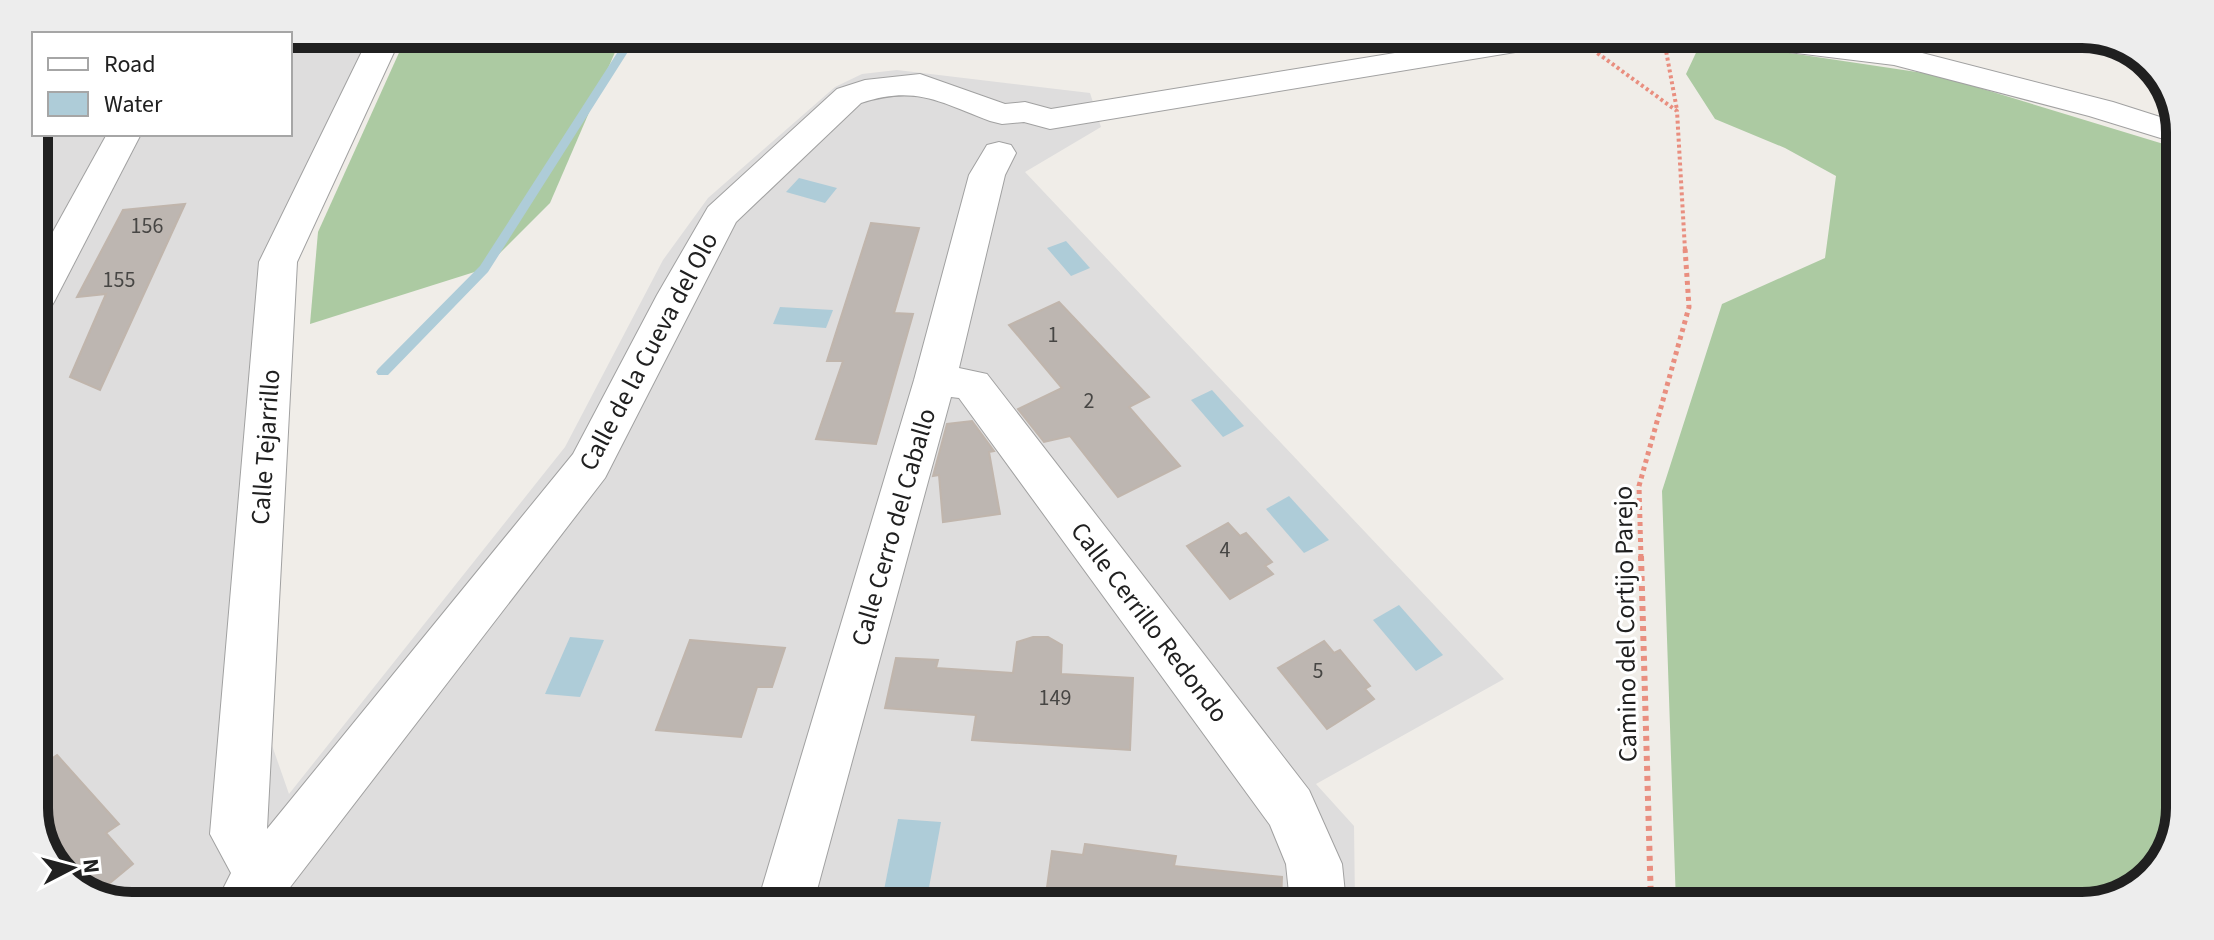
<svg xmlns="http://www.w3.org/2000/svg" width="2214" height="940" font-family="'Source Sans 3',sans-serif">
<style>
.residential{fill:#dedddd}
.forest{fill:#accaa2}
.water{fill:#aeccd8}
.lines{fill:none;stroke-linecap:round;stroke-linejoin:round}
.stream{fill:#aeccd8;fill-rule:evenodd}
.building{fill:#bdb6b1;stroke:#c0b5ac;stroke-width:2}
.minor-casing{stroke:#a1a1a1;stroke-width:2}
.path-far2{stroke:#e98e7f;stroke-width:4;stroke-dasharray:3 3;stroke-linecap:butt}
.path-far1{stroke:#e98e7f;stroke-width:5;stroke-dasharray:4 4;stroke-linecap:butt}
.path{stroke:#e98e7f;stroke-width:6;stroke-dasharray:5 5;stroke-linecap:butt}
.minor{fill:#fff;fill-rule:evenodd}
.labels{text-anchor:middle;stroke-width:6;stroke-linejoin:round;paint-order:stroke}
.number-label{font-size:22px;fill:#474644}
.street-label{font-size:26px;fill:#202020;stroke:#fff}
.rim{fill:none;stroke:#202020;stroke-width:10}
</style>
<rect width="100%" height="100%" fill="#f0ede8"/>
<polygon class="residential" points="290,35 401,35 298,256 260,711 289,794 565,447 663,260 708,198 835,87 862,74 897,70 1090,93 1101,127 1025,172 1504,679 1316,784 1354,826 1355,903 95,899 54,867 34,814 34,134 290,134"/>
<g class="forest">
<polygon points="407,35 622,36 550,203 484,269 310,324 318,232"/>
<polygon points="1702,40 1937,75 2180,149 2173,845 2137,889 2082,906 1676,904 1662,491 1722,304 1825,258 1836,176 1785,148 1715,119 1686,74"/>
</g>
<g class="water">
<polygon points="799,178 837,188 825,203 786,192"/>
<polygon points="1066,241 1090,268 1071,276 1047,248"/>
<polygon points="780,307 833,310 826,328 773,324"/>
<polygon points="1212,390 1244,426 1223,437 1191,400"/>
<polygon points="1289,496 1329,540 1304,553 1266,509"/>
<polygon points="1399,605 1443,655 1416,671 1373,620"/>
<polygon points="570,637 604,640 580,697 545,694"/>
<polygon points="898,819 941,822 928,893 884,890"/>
</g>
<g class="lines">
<g class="stream">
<polygon points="628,36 638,36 488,272 388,375 378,375 376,372 378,369 480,266"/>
<polygon points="2141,59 2153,67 2152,69 2144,69 2139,61"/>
</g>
</g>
<g class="building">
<polygon points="185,204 100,390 70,377 106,294 77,297 123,210"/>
<polygon points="871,223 919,228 894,313 913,314 876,444 816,439 843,361 827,361"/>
<polygon points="1059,302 1149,397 1129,407 1180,466 1118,497 1070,436 1044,442 1018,409 1062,388 1009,325"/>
<polygon points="972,421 994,451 989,452 1000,514 943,522 939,475 933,476 947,424"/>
<polygon points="1228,523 1240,536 1246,533 1272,562 1265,566 1273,574 1230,599 1187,546"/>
<polygon points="1033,637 1048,637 1062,645 1061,674 1133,678 1130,750 972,740 976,715 885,708 896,658 938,660 936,668 1013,673 1017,642"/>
<polygon points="690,640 785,648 772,687 757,687 741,737 656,730"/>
<polygon points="1324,641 1334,653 1340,650 1370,686 1365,689 1374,699 1327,729 1278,668"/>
<polygon points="57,755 119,824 106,833 133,864 93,897 54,867 34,814 34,771"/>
<polygon points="1085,844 1176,856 1174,866 1282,877 1281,903 1045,902 1052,851 1083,855"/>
</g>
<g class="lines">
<g class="minor-casing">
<g id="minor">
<path d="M370 35H402L297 262 267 829 573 454 657 295 708 207 837 89 865 80 920 74 1005 104 1025 102 1051 109 1481 39H1555L1550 46 1539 48 1050 129 1024 122 1002 124 990 121C939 102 916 85 861 103L736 222 605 478 281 899H218L231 873 210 834 259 262Z"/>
<polygon points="1747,40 1844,40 1895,46 2113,102 2179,123 2180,144 2089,116 1894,65 1763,49 1752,47"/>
<polygon points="107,134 141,134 54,302 48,312 34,315 34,266"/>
<polygon points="999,142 1011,145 1016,153 1005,175 959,368 987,374 1309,790 1342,864 1346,903 1290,903 1286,864 1270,825 959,398 951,397 814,901 758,901 914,380 969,175 987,145"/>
</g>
</g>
<g class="path-far2">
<polyline points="1578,39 1677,111 1685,250"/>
<polyline points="1664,40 1677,110"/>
</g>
<polyline class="path-far1" points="1641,558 1639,486 1689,307 1685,248"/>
<polyline class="path" points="1641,556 1651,904"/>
<use href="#minor" class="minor"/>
</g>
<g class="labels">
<g class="number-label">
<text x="147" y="233">156</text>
<text x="119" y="287">155</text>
<text x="1053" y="342">1</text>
<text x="1089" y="408">2</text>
<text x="1225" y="557">4</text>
<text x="1318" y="678">5</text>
<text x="1055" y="705">149</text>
</g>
<g class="street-label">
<text transform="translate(648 351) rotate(-62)" y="9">Calle de la Cueva del Olo</text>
<text transform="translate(265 447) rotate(-86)" y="9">Calle Tejarrillo</text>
<text transform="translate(893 527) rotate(-74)" y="9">Calle Cerro del Caballo</text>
<text transform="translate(1150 622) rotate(53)" y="9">Calle Cerrillo Redondo</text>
<text transform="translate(1625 624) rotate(-91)" y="9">Camino del Cortijo Parejo</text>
</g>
</g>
<path d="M0 0H2214V940H0ZM132 48H2082A84 84 0 0 1 2166 132V808A84 84 0 0 1 2082 892H132A84 84 0 0 1 48 808V132A84 84 0 0 1 132 48Z" fill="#ededed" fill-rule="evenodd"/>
<path class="rim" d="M132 48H2082A84 84 0 0 1 2166 132V808A84 84 0 0 1 2082 892H132A84 84 0 0 1 48 808V132A84 84 0 0 1 132 48Z"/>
<rect x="32" y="32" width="260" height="104" fill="#ffffff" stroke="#a6a6a6" stroke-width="2"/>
<rect x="48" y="58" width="40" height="12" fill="#ffffff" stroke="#a6a6a6" stroke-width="2"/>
<text x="104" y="72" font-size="24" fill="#202020">Road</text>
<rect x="48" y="92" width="40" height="24" fill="#aeccd8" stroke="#a6a6a6" stroke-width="2"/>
<text x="104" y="112" font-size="24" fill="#202020">Water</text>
<g transform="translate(72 868) rotate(84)" stroke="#ffffff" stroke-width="6" paint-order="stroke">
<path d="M0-6L14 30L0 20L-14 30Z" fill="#202020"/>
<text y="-12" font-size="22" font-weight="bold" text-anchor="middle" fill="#202020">N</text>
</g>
</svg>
